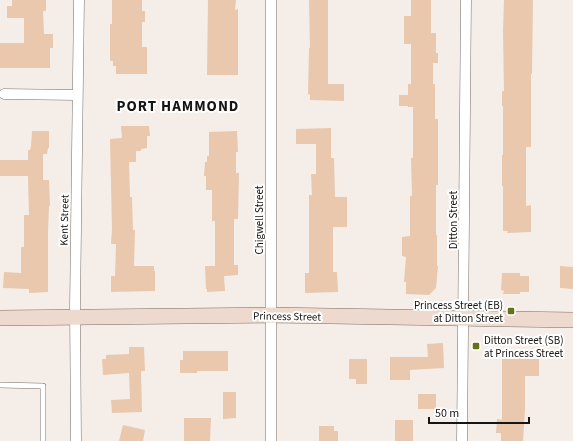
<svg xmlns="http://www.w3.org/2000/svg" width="573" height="441" font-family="'Source Sans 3',sans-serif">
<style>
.building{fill:#e9c8ae}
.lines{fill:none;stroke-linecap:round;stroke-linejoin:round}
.lane-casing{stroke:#766f6a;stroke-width:6}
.street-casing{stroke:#766f6a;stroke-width:11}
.secondary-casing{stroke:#766f6a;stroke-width:16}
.lane{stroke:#fff;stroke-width:5}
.street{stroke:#fff;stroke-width:10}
.secondary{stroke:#eed9ce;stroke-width:15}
.poi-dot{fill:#66711a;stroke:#fff;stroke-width:1.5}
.labels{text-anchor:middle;stroke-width:4;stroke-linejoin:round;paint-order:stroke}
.street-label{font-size:11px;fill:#171513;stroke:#fff}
.poi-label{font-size:11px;fill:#171513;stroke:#fff;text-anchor:end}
.district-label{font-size:15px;font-weight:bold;letter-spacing:1px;fill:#171513;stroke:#fff}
</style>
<rect width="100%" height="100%" fill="#f5ede8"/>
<g class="building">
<polygon points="12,0 46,0 46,11 43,11 44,34 53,34 53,48 50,48 50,68 0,68 0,43 24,43 24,18 7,18 7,6 12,6"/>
<polygon points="112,0 142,0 142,11 145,11 145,22 142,22 142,47 147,47 147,74 116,74 116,66 113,66 113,61 110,61 110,24 112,24"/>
<polygon points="208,0 236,0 235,10 238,9 238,75 207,75"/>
<polygon points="309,0 328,0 328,84 344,84 344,101 310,100 310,95 308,94 309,48 310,48"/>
<polygon points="411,0 431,0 431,33 436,33 436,53 438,53 438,63 433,63 433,84 435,84 435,119 438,119 438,185 436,185 436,235 437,235 437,266 438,266 436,288 429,295 406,294 406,282 404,282 406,257 402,256 402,237 410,236 410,196 412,196 411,158 413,158 413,107 408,107 408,106 399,106 399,95 408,95 408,84 411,84 411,44 404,44 404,16 411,16"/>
<polygon points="504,0 533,0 532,74 531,74 531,147 526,147 526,206 531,205 531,232 507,233 508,231 503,231 503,186 502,186 502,155 503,155 503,106 502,106 502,91 504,91 503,32"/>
<polygon points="121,126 149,126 150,136 147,136 147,148 141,149 141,151 136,151 136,162 129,162 130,197 132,197 133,230 135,230 134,266 154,266 154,271 155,271 155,291 111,292 111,276 115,276 116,244 111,244 112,229 110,139 122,138"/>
<polygon points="331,128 331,158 334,158 335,197 347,197 347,227 333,227 333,272 337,272 338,292 305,293 305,273 309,273 309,195 312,195 311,174 316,174 316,144 296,144 296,129"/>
<polygon points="32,131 49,131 49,148 48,148 47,154 43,154 43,180 49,180 50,206 49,206 48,233 48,292 29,293 29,289 3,288 4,272 21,273 21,247 24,247 24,215 29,215 28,176 0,176 0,160 28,160 28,150 30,150 31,146"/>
<polygon points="237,131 238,152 236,152 236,173 239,173 238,219 234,219 234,265 238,265 238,275 224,276 225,291 207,292 207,289 206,289 205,266 215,266 215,221 212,221 212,190 206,190 206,176 204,176 205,162 207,162 207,156 209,156 209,132"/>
<polygon points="560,266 573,267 573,289 560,288"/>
<polygon points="502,273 520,273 520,276 529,276 529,292 520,292 520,294 503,294 504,291 501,290"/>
<polygon points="443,343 444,368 410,370 410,380 390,380 390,357 428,357 427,344"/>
<polygon points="129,347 144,347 145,371 141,371 142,412 112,413 111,400 130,399 129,373 103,375 102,359 106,359 106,355 129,354"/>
<polygon points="183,351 228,351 228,371 197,371 197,373 180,373 180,360 183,360"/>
<polygon points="528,353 528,359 539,359 539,376 525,376 525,409 523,441 501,441 501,433 496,433 497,419 502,420 502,357 510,357 510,354"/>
<polygon points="349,359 367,359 367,384 356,384 356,379 349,379"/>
<polygon points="223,392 236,392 236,418 223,419"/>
<rect x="418" y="394" width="18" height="15"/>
<polygon points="184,418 211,418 210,441 184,441"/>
<rect x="395" y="420" width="18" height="21"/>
<polygon points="123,425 145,430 143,441 119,441"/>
<polygon points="319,426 334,426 334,431 338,431 338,441 319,441"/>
</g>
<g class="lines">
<g class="lane-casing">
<polyline id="lane" points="0,385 43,386 43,441"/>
</g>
<g class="street-casing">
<g id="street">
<polyline points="4,94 77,95"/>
<polyline points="76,441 75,307 79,0"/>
<polyline points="271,441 271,0"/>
<polyline points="462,441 466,0"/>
</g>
</g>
<g class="secondary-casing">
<polyline id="secondary" points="0,318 271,315 573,320"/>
</g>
<use href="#lane" class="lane"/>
<use href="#street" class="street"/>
<use href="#secondary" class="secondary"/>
</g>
<g class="poi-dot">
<rect x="507" y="307" width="8" height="8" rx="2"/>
<rect x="472" y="342" width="8" height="8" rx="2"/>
</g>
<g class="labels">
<g class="street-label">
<text transform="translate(64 220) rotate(-89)" y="4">Kent Street</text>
<text transform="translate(259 220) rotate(-90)" y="4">Chigwell Street</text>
<text transform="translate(453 220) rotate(-90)" y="4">Ditton Street</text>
<text transform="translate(287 316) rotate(1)" y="4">Princess Street</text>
</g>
<g class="poi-label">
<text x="503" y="309">Princess Street (EB)<tspan x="503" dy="13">at Ditton Street</tspan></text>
<text x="484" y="344" text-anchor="start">Ditton Street (SB)<tspan x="484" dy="13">at Princess Street</tspan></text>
</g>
<g class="district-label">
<text x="178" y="111">PORT HAMMOND</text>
</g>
</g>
<path d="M429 417v6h100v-6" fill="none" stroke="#171513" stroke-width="2"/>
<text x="435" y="417" font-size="12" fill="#171513" stroke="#ffffff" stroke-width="3" paint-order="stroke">50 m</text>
</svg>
